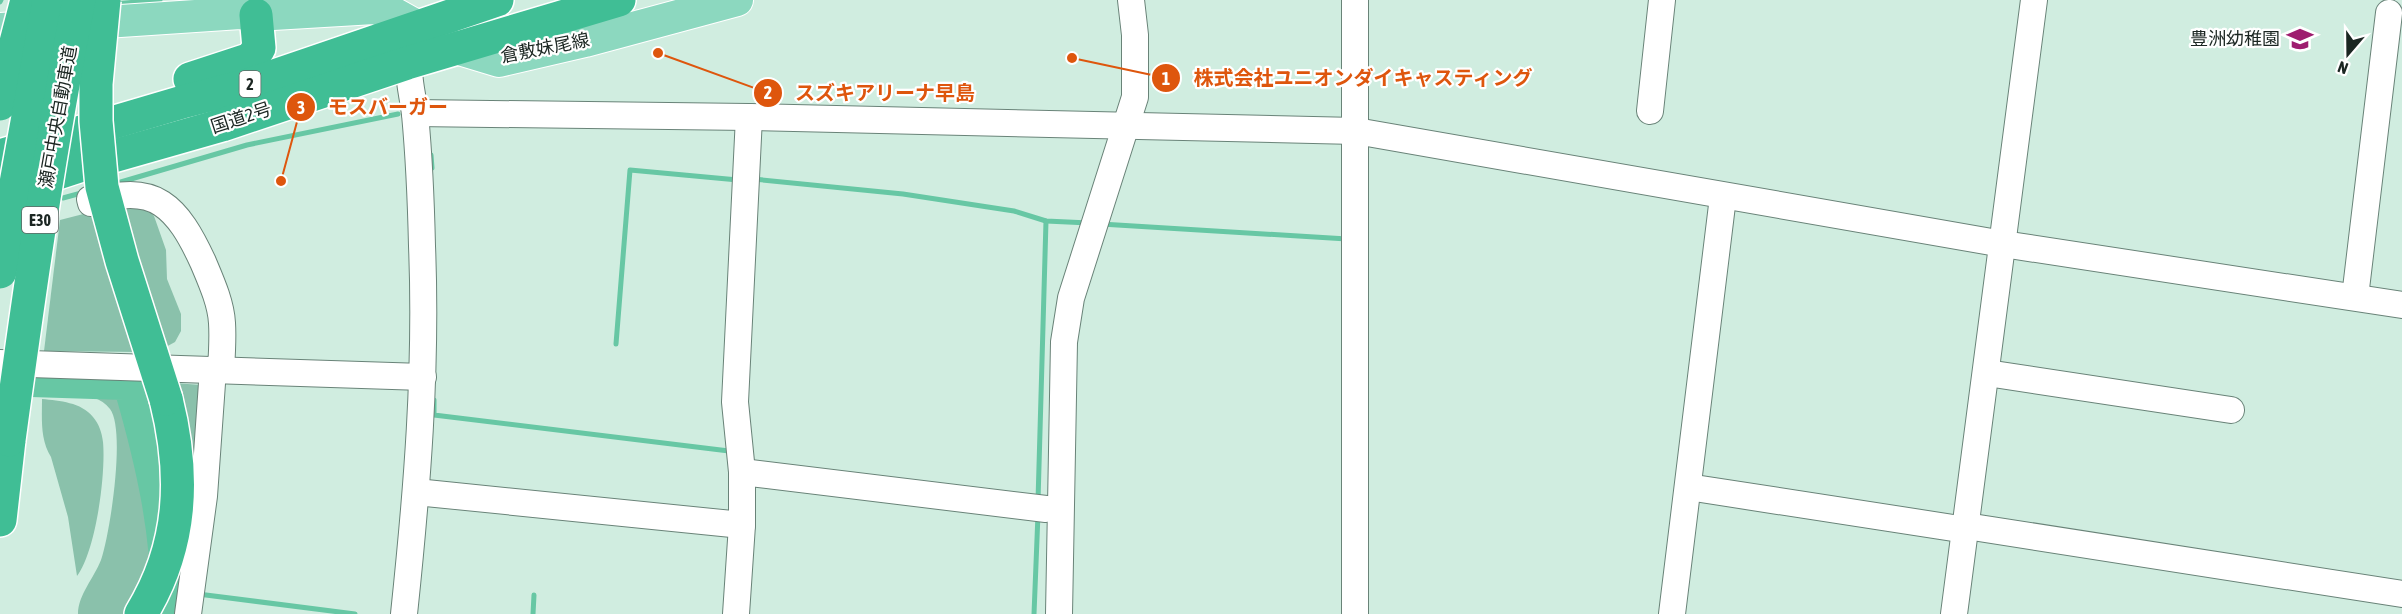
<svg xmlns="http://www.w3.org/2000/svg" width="2402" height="614" font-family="'Asap Condensed','Noto Sans JP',sans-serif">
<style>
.green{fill:#8ac1ab}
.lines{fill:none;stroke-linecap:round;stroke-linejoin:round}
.stream{stroke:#67c7a4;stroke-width:5}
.river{stroke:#67c7a4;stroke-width:32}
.minor-casing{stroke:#698378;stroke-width:28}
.major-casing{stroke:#fff;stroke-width:34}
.highway-casing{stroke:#fff;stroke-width:36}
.minor{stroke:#fff;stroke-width:26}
.major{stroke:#8cd8bf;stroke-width:32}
.highway{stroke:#40be95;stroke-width:33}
.highway-bridge-casing{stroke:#fff;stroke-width:36;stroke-linecap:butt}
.highway-bridge{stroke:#40be95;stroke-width:33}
.labels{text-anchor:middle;stroke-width:4.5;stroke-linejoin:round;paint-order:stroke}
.shield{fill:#fff;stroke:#5f6764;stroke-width:1.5}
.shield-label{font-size:16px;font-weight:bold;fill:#1b2622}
.poi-label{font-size:18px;fill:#1b2622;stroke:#fff;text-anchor:end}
.street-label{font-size:18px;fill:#1b2622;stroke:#fff}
.leader{fill:none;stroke:#de560d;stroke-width:2}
.callout-dot{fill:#de560d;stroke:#fff;stroke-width:2}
.mark-label{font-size:18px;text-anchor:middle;font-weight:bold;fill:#fff}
.callout-label{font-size:20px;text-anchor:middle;font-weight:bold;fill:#de560d;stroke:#fff;stroke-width:4.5;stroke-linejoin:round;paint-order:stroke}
</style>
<rect width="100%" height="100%" fill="#d0ede0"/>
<g class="green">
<polygon points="117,201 147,208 154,216 166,250 167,279 181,314 181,331 175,342 164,348"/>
<polygon points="95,211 139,352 44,351 60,220"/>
<polygon points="174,383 201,385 198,451 183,586 172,585"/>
<path d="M73 391 109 392 121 396 129 410 152 535 148 565 127 614H78C78 595 94 578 101 560 110 534 126 430 110 409 102 398 86 395 73 391Z"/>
<path d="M42 399C60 401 81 402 93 417 99 424 102 433 103 442 106 473 96 551 77 576L68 517 51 457C40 439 42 419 42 399Z"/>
</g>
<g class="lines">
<g class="stream">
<polyline points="0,2 1,0"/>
<polyline points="114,4 160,0"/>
<polyline points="431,155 432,168"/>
<polyline points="753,179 903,194 1014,211 1046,221 1089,223"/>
<polyline points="114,184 247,145 398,114"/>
<polyline points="63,198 85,192"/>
<polyline points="1101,224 1347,239"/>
<polyline points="616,344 630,170 738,180"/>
<polyline points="125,384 137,380"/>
<polyline points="434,400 434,415 729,451"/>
<polyline points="1038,501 1046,221"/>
<polyline points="166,590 185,593"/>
<polyline points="198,594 355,614"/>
<polyline points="533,614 534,595"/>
<polyline points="1034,614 1038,514"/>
</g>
<path class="river" d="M0 380 125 384 131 391C151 460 170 541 166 614"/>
<g class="minor-casing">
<g id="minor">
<polyline points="1355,0 1355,614"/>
<polyline points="1650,111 1662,0"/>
<polyline points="415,113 749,117 1356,131 2003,244 2402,305"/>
<path d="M90 199 91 203C155 180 178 208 203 262 211 281 221 303 222 323 223 338 222 354 221 369"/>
<polyline points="2355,297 2389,13"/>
<polyline points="0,363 423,377"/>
<polyline points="1987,373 2231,410"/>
<polyline points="742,472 1046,509"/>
<polyline points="1688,487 1966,530"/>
<polyline points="416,492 742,525"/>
<polyline points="1966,526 2402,594"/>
<polyline points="188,614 204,496 213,369"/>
<path d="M404 614C417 491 427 369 422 246 421 202 419 157 415 114 412 89 405 71 412 46"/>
<polyline points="736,614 742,525 742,472 735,402 749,117"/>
<polyline points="1059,614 1064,342 1071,298 1135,97 1135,35 1131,0"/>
<polyline points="1672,614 1723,197"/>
<polyline points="1954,614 2034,0"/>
</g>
</g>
<g class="major-casing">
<polyline id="major" points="0,29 240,13 256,15 374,8 395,14 456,48 499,61 585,41 737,0"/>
</g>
<g class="highway-casing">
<g id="highway">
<polyline points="190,79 251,59 259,48 256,15"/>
<polyline points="0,156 186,101 248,85 497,0"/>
<polyline points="21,185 82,165 222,125 407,63 619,0"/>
<polyline points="0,520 9,440"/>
<path d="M141 614C183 545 185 475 166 399"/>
</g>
</g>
<use href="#minor" class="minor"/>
<use href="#major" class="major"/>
<use href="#highway" class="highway"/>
<g class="highway-bridge-casing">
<g id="highway-bridge">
<polyline points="104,0 96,84 96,121 102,187 122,261 166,399"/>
<polyline points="0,104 27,0"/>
<polyline points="0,272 49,0"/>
<path d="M9 440C29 293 50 146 79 0"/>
</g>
</g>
<use href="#highway-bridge" class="highway-bridge"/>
</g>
<defs>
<g id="school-bare" transform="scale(2.07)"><path d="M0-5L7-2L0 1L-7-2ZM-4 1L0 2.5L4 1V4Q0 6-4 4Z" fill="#9e1d6f" stroke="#fff" stroke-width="2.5" paint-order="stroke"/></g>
</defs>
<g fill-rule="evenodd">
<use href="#school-bare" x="2300" y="39"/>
</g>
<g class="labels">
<g class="shield">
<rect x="239.5" y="71" width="21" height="26" rx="4.5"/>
<rect x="22" y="207" width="36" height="26" rx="4.5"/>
</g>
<g class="shield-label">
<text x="250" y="90">2</text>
<text x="40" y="226">E30</text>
</g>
<g class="poi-label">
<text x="2280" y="45">豊洲幼稚園</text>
</g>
<g class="street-label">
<text transform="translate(545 48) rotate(-11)" y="6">倉敷妹尾線</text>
<text transform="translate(58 117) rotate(-80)" y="6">瀬戸中央自動車道</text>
<text transform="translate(241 118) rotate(-18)" y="6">国道2号</text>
</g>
</g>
<path class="leader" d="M1072 58L1166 78M658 53L768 93M281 181L301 107"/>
<g class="callout-dot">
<circle cx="1072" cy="58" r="6"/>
<circle cx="658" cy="53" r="6"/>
<circle cx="281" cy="181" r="6"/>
<circle cx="1166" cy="78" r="15"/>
<circle cx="768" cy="93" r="15"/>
<circle cx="301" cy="107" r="15"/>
</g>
<g class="mark-label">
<text x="1166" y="85">1</text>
<text x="768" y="99">2</text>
<text x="301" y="114">3</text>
</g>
<g class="callout-label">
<text x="1363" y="85">株式会社ユニオンダイキャスティング</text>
<text x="885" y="100">スズキアリーナ早島</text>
<text x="388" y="114">モスバーガー</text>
</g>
<g transform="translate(2348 54) rotate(200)" stroke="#ffffff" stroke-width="4.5" paint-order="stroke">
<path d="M0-4.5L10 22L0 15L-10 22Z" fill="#1b2622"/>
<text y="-9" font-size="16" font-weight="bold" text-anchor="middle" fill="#1b2622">N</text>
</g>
</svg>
